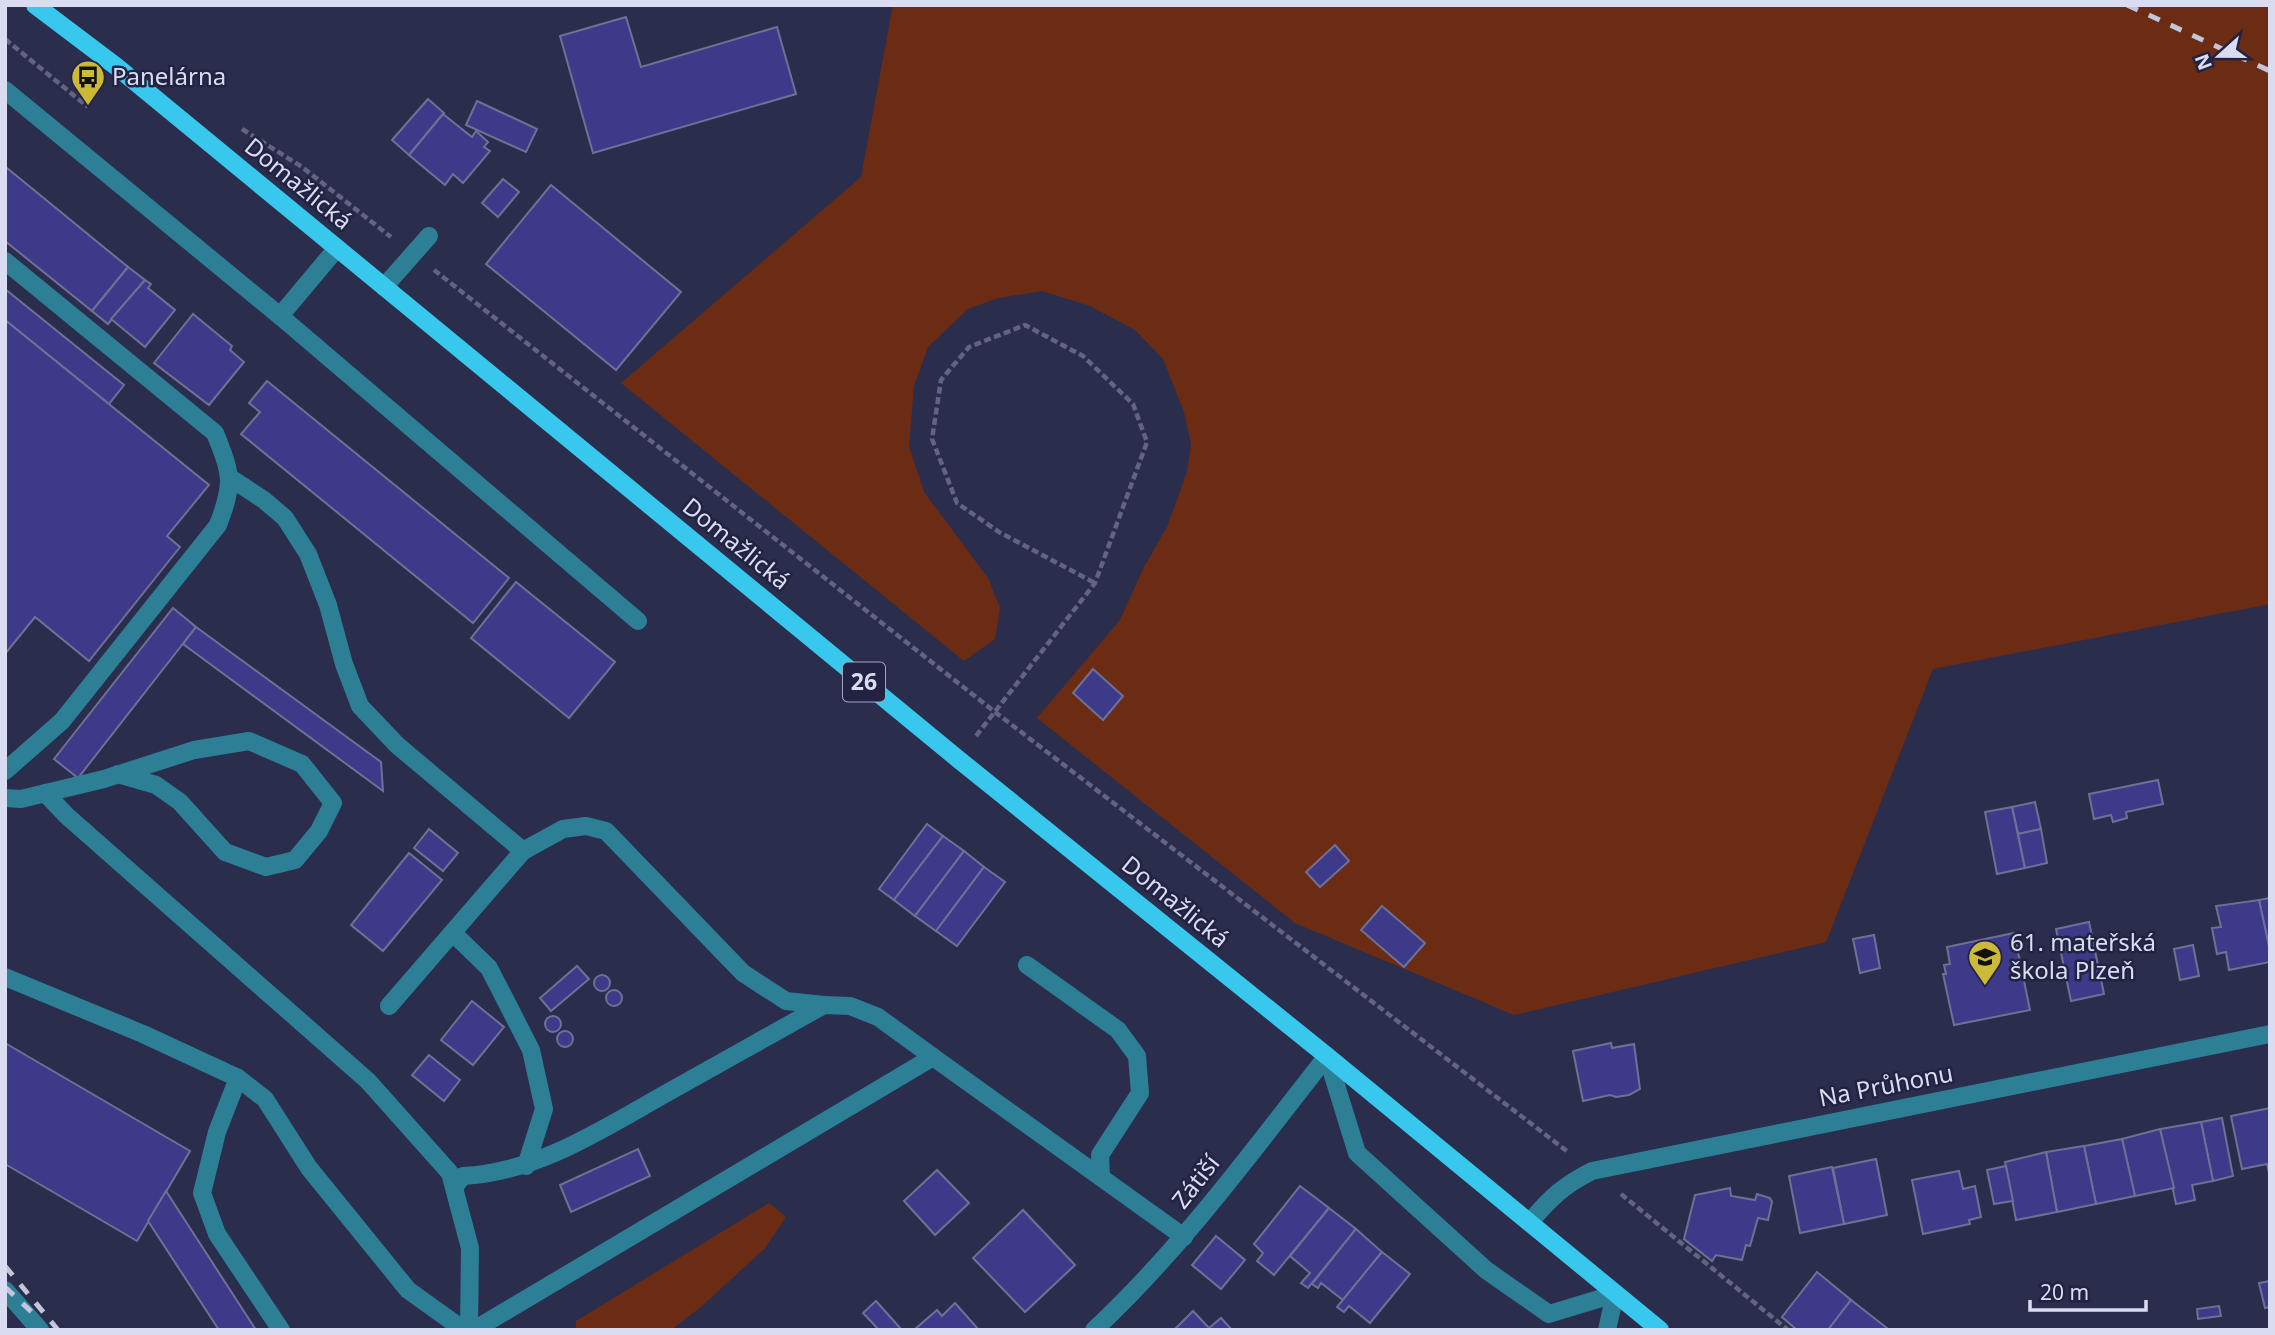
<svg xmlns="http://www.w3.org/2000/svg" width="2275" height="1335" font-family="'Noto Sans',sans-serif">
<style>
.green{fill:#6c2c13}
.building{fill:#3d3a89;stroke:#6e7195;stroke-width:2}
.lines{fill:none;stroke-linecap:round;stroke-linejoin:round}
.path{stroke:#626480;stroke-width:4.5;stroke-dasharray:7 3.5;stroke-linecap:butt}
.minor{stroke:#2d7f96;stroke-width:18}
.major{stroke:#38c8ee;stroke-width:18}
.rail{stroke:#c3c5db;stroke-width:5;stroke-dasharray:12 12;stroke-linecap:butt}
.labels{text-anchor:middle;stroke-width:5;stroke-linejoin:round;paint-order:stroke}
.shield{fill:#222342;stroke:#a3a5bc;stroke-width:2}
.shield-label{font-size:23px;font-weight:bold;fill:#daddf1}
.poi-label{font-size:24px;fill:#daddf1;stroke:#222342;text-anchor:start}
.street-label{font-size:24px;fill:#daddf1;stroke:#222342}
</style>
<rect width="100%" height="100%" fill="#2b2d4c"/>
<g class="green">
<polygon points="893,5 2270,5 2270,604 1933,669 1826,942 1514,1015 1295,923 1037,718 1120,620 1144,567 1167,527 1187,472 1191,444 1184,412 1163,359 1135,330 1090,306 1042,291 998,298 968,309 928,347 914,386 909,446 924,492 988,578 1000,608 995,639 964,661 621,383 861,177"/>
<polygon points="769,1203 786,1217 765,1248 702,1306 671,1330 576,1330 576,1321"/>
</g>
<g class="building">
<polygon points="626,17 641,67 777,27 796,94 593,153 560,36"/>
<polygon points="428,99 444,113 409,155 392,140"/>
<polygon points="477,101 537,129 526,152 466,125"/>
<polygon points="443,114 472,137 476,131 488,142 484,147 490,151 463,183 453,174 445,185 409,155"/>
<polygon points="7,168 128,267 92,311 5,241 5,171"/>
<polygon points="503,179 519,192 498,217 482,203"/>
<polygon points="551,185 681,292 616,370 486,264"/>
<polygon points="128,267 145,280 108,324 92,311"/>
<polygon points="145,280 151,284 148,288 175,310 145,347 111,319"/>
<polygon points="5,289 124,385 109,404 5,320"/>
<polygon points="193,314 232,346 230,350 244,362 209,405 154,363"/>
<polygon points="5,320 209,485 167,536 180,547 89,661 35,617 5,654"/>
<polygon points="267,381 509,578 473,623 241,434 260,412 249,403"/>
<polygon points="516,582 615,662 569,718 471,638"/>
<polygon points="173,608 196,627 78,778 54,759"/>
<polygon points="196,627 381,762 383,791 183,644"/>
<polygon points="1093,669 1123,696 1103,720 1073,693"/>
<polygon points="2158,780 2163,804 2126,812 2127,818 2113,822 2111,815 2094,819 2089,794"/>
<polygon points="2035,802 2041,829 2018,834 2012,807"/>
<polygon points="2012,807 2025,868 1997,874 1985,812"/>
<polygon points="927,824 943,836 894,900 879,889"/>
<polygon points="429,829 458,853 443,871 414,848"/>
<polygon points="2041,829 2047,863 2025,868 2018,834"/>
<polygon points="943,836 964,851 915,916 894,900"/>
<polygon points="1335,845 1349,861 1320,887 1306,872"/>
<polygon points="964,851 984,867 936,931 915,916"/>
<polygon points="409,853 442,880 383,951 351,925"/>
<polygon points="984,867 1005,882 957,946 936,931"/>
<polygon points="2270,898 2270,951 2259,900"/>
<polygon points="2259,900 2270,951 2270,962 2229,970 2226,952 2217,954 2212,928 2221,927 2216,906"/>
<polygon points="1382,906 1425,943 1404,967 1361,930"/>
<polygon points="2089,922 2104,994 2071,1001 2056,929"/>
<polygon points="2014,933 2030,1010 1954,1025 1943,974 1946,974 1944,965 1950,964 1947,947"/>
<polygon points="1874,935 1880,968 1860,973 1853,939"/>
<polygon points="2193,945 2199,976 2180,980 2174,949"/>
<polygon points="577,966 589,979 551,1011 540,998"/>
<circle cx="602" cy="983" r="8"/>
<circle cx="614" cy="998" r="8"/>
<polygon points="472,1001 504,1027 473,1065 441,1040"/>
<circle cx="553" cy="1024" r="8"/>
<circle cx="565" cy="1039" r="8"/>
<polygon points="5,1043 190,1151 137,1241 5,1164"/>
<polygon points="1611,1043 1612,1048 1634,1044 1640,1089 1629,1095 1616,1097 1610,1095 1583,1101 1573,1051"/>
<polygon points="429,1055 460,1080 444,1101 412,1075"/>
<polygon points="2270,1108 2270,1177 2267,1164 2242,1169 2231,1116"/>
<polygon points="2222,1118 2233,1176 2213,1181 2201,1122"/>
<polygon points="2201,1122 2213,1181 2192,1185 2195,1200 2176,1204 2160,1129"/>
<polygon points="2160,1129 2174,1188 2135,1196 2122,1139"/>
<polygon points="2122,1139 2135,1196 2096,1204 2084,1146"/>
<polygon points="2084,1146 2096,1204 2057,1212 2046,1152"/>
<polygon points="638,1149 650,1176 571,1212 560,1185"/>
<polygon points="2046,1152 2057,1212 2016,1220 2005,1162"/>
<polygon points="1876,1159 1887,1215 1844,1224 1833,1168"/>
<polygon points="2006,1166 2013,1201 1994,1204 1987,1170"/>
<polygon points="1832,1167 1844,1224 1800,1233 1789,1176"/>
<polygon points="937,1170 969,1203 935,1235 904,1201"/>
<polygon points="1959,1171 1963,1189 1975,1186 1981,1217 1969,1220 1970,1224 1923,1234 1912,1180"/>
<polygon points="1300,1186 1329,1208 1274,1275 1257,1261 1263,1253 1254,1244"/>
<polygon points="1730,1188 1731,1196 1755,1200 1757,1194 1770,1198 1772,1202 1768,1220 1758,1218 1750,1246 1746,1245 1742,1260 1716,1255 1712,1261 1684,1239 1695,1195"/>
<polygon points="166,1191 256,1330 219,1330 148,1221"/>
<polygon points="1329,1208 1356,1229 1308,1288 1301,1283 1310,1273 1290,1256"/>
<polygon points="1023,1210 1075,1265 1025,1312 973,1258"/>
<polygon points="1356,1229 1382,1252 1343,1300 1321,1283 1318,1288 1312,1284"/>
<polygon points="1216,1236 1245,1260 1221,1289 1192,1265"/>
<polygon points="1382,1252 1410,1274 1370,1323 1349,1306 1344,1312 1337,1307"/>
<polygon points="1817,1272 1851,1300 1828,1330 1797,1330 1782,1317"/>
<polygon points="2270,1281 2270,1307 2265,1308 2259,1283"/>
<polygon points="1851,1300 1887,1328 1885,1330 1828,1330"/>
<polygon points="876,1301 901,1329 900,1330 879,1330 863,1313"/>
<polygon points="955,1303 979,1330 914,1330 937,1310 942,1316"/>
<polygon points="2219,1306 2221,1316 2198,1319 2197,1309"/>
<polygon points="1193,1311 1209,1328 1221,1318 1232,1330 1174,1330"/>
</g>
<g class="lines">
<g class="path">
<polyline points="5,39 88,107"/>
<polyline points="242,129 302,167 391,237"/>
<polyline points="434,270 995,712 1568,1152"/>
<polyline points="976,736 1095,583 1147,442 1133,404 1083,356 1025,325 969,347 941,380 932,439 957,503 999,532 1095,583"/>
<polyline points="1621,1194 1788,1330"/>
</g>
<g class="minor">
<polyline points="5,90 280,316"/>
<polyline points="337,248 280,316 638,621"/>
<path d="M5 261 215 433C232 475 234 483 218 525L62 721 5 771"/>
<polyline points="384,287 429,236"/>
<polyline points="229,477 264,500 285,518 308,554 328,605 344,664 360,706 397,745 523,851"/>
<polyline points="45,793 67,816 368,1081 450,1173 470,1248 469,1330"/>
<polyline points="5,798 21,799 104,779 194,750 249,741 302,764 333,803 319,831 295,860 266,867 225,852 180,802 156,785 118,774"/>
<polyline points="454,934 489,968 531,1050 544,1109 526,1166"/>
<polyline points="1027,965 1118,1030 1137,1056 1140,1093 1100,1155 1101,1177"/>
<polyline points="5,977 143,1034 238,1078 265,1099 309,1168 408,1290 464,1330"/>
<polyline points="389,1006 523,851 563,829 586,826 606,831 743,973 786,1001 824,1005"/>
<polyline points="1327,1056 1357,1153 1486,1270 1549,1314 1615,1294 1607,1330"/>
<polyline points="238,1078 217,1132 202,1193 217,1234 281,1330"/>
<path d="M454 1187 463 1176C538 1172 601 1130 665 1094 718 1064 771 1035 824 1005L850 1006 878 1017 933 1057"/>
<path d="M1530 1222C1550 1198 1564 1185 1592 1171L2270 1034"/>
<polyline points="5,1290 40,1330"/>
<polyline points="474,1330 933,1057 1184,1237"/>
<path d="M1094 1330C1182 1248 1253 1150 1327 1056"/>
</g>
<polyline class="major" points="35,5 117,67 958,759 1327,1056 1660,1330"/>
<g class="rail">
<polyline points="2127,5 2270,71"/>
<polyline points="5,1266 58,1330"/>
<polyline points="5,1287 36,1316"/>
</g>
</g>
<defs>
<g id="bus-pin" transform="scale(1.75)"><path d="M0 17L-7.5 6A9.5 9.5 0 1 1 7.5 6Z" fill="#ccb938" stroke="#222342"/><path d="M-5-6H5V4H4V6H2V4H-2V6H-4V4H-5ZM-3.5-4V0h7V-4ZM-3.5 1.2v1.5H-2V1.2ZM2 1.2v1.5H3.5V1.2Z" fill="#111"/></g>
<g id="school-pin" transform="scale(1.75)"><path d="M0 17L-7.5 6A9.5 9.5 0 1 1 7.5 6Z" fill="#ccb938" stroke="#222342"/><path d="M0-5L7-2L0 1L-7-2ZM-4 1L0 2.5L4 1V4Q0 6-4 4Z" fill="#111"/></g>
</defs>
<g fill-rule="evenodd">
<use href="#bus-pin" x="88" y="77"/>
<use href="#school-pin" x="1985" y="957"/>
</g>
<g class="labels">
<rect class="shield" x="843" y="662.5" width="42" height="39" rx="5"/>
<g class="shield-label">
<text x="864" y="690">26</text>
</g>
<g class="poi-label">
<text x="112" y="85">Panelárna</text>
<text x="2010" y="951">61. mateřská<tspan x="2010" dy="28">škola Plzeň</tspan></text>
</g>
<g class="street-label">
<text transform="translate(298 184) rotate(39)" y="8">Domažlická</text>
<text transform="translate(736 544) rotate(39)" y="8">Domažlická</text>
<text transform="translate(1175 902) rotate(39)" y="8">Domažlická</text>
<text transform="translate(1886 1086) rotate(-11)" y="8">Na Průhonu</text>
<text transform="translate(1196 1182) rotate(-52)" y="8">Zátiší</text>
</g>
</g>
<rect width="2275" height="1335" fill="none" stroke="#daddf1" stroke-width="14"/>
<g transform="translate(2219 56) rotate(249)" stroke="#222342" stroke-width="5" paint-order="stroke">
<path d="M0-5L12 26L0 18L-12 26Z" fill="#daddf1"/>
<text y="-10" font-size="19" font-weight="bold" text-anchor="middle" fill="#daddf1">N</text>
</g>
<path d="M2030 1300v10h116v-10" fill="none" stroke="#daddf1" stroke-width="3.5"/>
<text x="2040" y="1300" font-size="21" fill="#daddf1" stroke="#222342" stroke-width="5" paint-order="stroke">20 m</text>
</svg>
